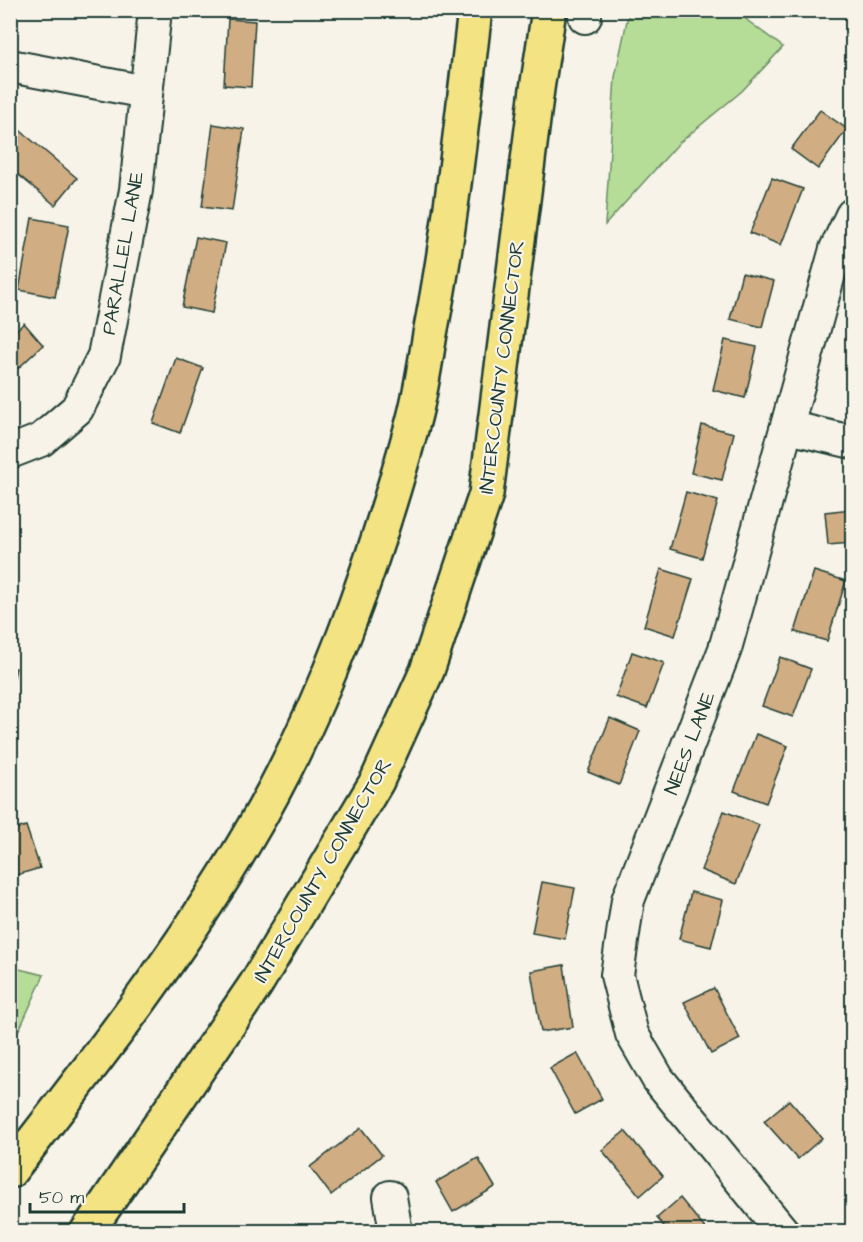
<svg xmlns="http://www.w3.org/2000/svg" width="863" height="1242" font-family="'Architects Daughter',sans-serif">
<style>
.green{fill:#b6dd98;stroke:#6a8d66;stroke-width:1.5}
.building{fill:#d1ad83;stroke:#1f3d34;stroke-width:1.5}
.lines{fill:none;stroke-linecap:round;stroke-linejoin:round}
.minor-casing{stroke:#1f3d34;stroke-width:36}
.highway-casing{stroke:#1f3d34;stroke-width:38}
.minor{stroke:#f7f3e8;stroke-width:32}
.highway{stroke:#f4e382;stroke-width:33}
.labels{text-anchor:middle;stroke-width:4.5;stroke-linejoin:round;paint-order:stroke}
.street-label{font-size:20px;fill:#1f3d34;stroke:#f7f3e8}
</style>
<rect width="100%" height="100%" fill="#f7f3e8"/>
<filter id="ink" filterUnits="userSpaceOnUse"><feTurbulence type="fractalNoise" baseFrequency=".0167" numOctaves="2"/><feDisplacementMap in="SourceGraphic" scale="12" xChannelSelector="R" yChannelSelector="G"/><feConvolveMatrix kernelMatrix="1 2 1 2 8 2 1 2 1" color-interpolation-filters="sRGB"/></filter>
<g filter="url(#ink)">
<g class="green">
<polygon points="629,11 739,11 748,21 783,47 742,91 679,143 605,225 615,77"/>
<polygon points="11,967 44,975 20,1028 11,1038"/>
</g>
<g class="building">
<polygon points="228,19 255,21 251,87 224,85"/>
<polygon points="820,110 847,129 818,169 791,149"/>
<polygon points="213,124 244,129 232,211 202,207"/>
<polygon points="16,127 77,178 55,205 10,168 10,133"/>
<polygon points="772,178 803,189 781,245 750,233"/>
<polygon points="32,218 69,225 55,297 19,290"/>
<polygon points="196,237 226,243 212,313 182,307"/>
<polygon points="742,273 774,281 762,327 730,319"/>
<polygon points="24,323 43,345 10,376 10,336"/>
<polygon points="725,340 757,347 745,398 713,390"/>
<polygon points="176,358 203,368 180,433 153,423"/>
<polygon points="702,425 734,433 722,480 691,473"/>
<polygon points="686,492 718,501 702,558 670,549"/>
<polygon points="852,509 852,543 828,545 825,512"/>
<polygon points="661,569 693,579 675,636 644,626"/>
<polygon points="814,571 846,581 827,641 795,632"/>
<polygon points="632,652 664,663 647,708 616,697"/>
<polygon points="780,657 811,669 793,717 762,706"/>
<polygon points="10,667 16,668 10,694"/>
<polygon points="610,718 640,731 619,785 588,772"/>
<polygon points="756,734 788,746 766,803 734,791"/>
<polygon points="724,811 759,825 736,884 701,870"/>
<polygon points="26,826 40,868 10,877 10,831"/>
<polygon points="542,882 575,888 565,939 532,933"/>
<polygon points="691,892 723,900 711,947 679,939"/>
<polygon points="564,965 573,1027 541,1032 531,971"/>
<polygon points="714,988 740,1039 711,1054 684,1002"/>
<polygon points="577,1053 602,1099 575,1114 550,1068"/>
<polygon points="789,1100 822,1138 798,1159 764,1121"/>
<polygon points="361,1128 382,1155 331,1195 310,1167"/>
<polygon points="625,1131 663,1176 640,1196 602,1150"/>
<polygon points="478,1158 495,1187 453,1212 436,1182"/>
<polygon points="680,1198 708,1232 669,1232 657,1218"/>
</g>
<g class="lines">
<g class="minor-casing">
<g id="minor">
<polyline points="585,10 585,17"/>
<polyline points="10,66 146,92"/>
<polyline points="788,427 852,442"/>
<polyline points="10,452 41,440 77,409 104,356 136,190 155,10"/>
<polyline points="390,1197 396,1232"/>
<polyline points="783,1232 658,1079 632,1034 617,975 628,900 725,649 836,249 852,215"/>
</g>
</g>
<g class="highway-casing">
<g id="highway">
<path d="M10 1171C94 1063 179 955 248 837 324 709 374 564 413 422 421 393 425 363 430 334 451 227 462 119 475 10"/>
<polyline points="87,1232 256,984 377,781 427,671 486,494 537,89 549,10"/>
</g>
</g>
<use href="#minor" class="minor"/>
<use href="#highway" class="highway"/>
</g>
</g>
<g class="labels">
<g class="street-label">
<text transform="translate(122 253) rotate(-80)" y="7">PARALLEL LANE</text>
<text transform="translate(501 367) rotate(-83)" y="7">INTERCOUNTY CONNECTOR</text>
<text transform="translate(689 743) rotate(-69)" y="7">NEES LANE</text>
<text transform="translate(322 870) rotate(-60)" y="7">INTERCOUNTY CONNECTOR</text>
</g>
</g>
<rect width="863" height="1242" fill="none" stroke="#f7f3e8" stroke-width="36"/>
<rect x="18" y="18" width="827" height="1206" fill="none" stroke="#1f3d34" stroke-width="2" filter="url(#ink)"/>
<path d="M30 1203v9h154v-9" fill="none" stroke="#1f3d34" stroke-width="3"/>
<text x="39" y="1203" font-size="18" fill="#1f3d34" stroke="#f7f3e8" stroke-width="4.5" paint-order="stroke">50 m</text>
</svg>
